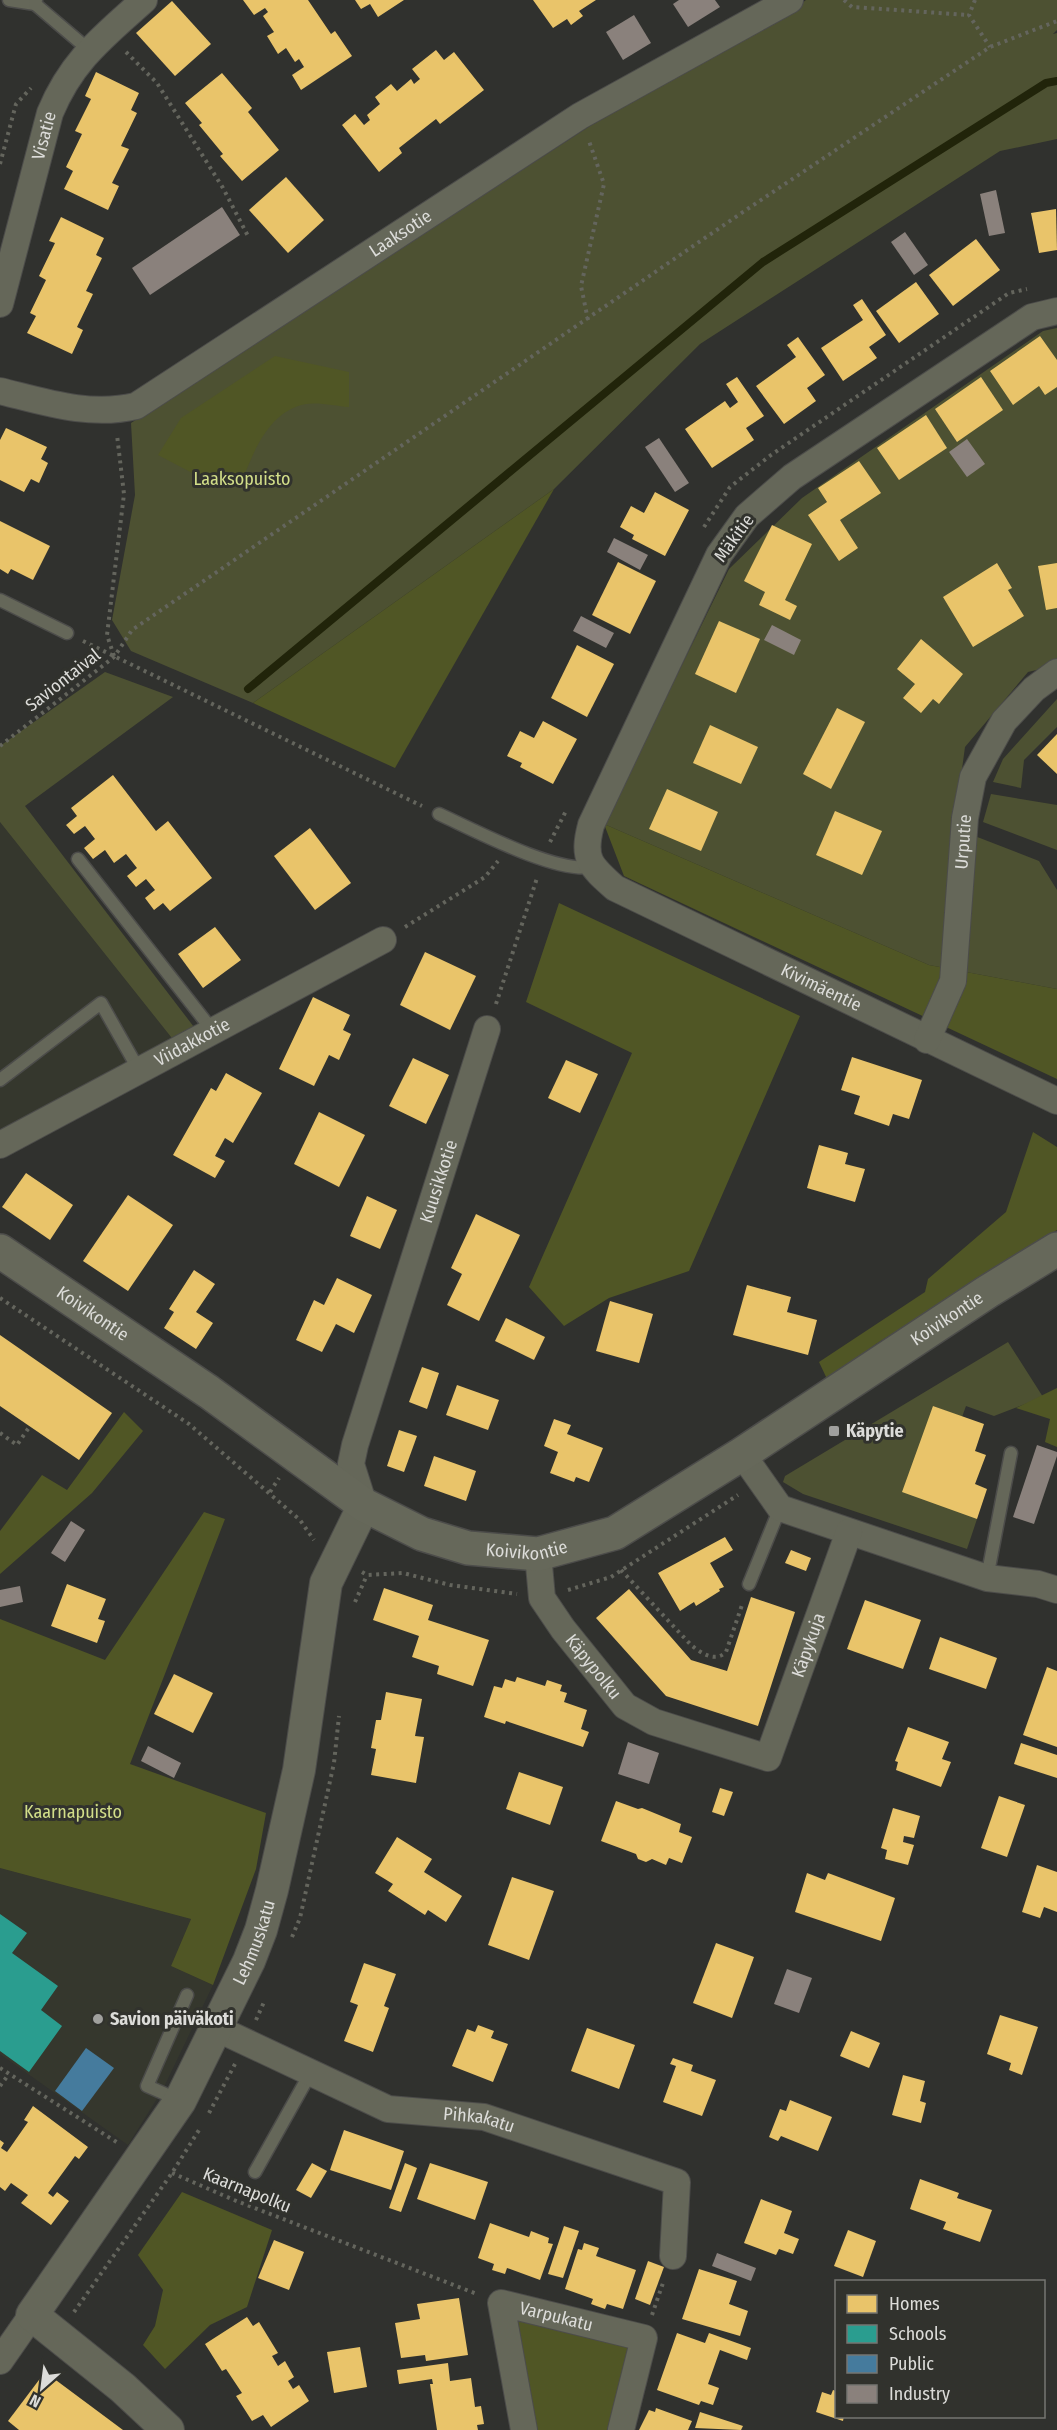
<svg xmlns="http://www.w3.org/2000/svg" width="1057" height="2430" font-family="'Fira Sans Condensed',sans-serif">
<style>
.built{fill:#35372d}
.green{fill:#4d5132}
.forest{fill:#505625}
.homes{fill:#e9c46a}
.schools{fill:#2a9d8f}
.public{fill:#457b9d}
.industry{fill:#8a817c}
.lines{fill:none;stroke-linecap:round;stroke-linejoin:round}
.stream{stroke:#21240a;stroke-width:8}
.service-casing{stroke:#4c4c4a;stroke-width:15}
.minor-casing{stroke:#4c4c4a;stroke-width:28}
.tertiary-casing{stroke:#4c4c4a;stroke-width:34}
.secondary-casing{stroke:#4c4c4a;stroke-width:36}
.path{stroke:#64655d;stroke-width:4;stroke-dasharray:3 4.5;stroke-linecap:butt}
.service{stroke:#656759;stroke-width:12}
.minor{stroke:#656759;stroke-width:26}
.tertiary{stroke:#656759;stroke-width:32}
.secondary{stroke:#66685a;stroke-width:33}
.poi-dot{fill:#a0a09d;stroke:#31322d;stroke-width:2}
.labels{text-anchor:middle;stroke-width:6;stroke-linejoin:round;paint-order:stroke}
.street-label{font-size:18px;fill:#dcdcd9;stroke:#31322d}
.park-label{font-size:18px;fill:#d2de89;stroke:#31322d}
.poi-label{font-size:18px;font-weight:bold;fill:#dcdcd9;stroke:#31322d;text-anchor:start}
</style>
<rect width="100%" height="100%" fill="#30312e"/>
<g class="built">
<polygon points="0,822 175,1042 105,1081 0,1129"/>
<polygon points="0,1868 191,1919 171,1966 213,1985 163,2089 128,2145 0,2054"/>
</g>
<g class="green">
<polygon points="806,0 1057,0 1057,30 1053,34 1057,33 1057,139 1000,151 700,344 554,489 253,703 131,651 112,620 135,495 131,423 590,126 780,19"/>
<polygon points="1057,328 1057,665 1028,672 965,747 954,828 1039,861 1057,890 1057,989 929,965 604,824 729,569 802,498 1043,331"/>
<polygon points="105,672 173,697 25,806 197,1031 175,1042 0,822 0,746"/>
<polygon points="1057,699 1057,727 1024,760 1021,788 993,782 1003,759"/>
<polygon points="991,794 1057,805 1057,850 983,822"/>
<polygon points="1008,1342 1043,1397 994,1416 966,1406 962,1417 933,1406 977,1519 967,1549 803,1494 783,1482 785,1476"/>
</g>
<g class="forest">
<path d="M275 356 349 372V407C336 406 319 402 306 404 268 411 253 453 241 484L200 477 158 455 181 418Z"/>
<polygon points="554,489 395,768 253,703"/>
<polygon points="604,824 929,965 1057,989 1057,1079 624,876"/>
<polygon points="559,903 800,1016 689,1271 609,1298 564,1326 529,1287 632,1053 526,1002"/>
<polygon points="1033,1132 1057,1147 1057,1230 876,1344 827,1379 819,1362 925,1292 928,1279 1006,1212"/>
<polygon points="1057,1388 1057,1447 1045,1442 1050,1419 1016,1408"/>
<polygon points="124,1412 143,1431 92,1493 0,1574 0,1531 42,1475 67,1490"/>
<polygon points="204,1512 225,1519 130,1764 266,1813 256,1869 213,1985 171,1966 191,1919 0,1868 0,1619 105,1660"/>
<polygon points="182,2192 272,2230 247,2307 210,2325 165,2369 143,2345 155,2326 163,2290 138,2255"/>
<polygon points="513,2318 636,2343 615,2430 532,2430"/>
</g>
<g class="homes">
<polygon points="243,0 308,0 331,34 335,31 352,56 301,90 292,75 304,67 299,59 295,62 286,48 278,54 267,36 274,32 263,16 268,12 265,8 254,15"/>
<polygon points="355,0 404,0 378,17 370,4 361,9"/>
<polygon points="533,0 596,0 579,11 583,16 571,25 567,19 553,28"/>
<polygon points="172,1 211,44 175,76 136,33"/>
<polygon points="436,50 444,60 454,52 484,90 440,124 436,119 399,148 402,153 379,172 342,125 355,114 364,125 370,120 367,115 380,104 375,97 391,84 397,91 411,79 414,84 420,79 412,69"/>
<polygon points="96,72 139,93 131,110 137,113 121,146 129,149 112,183 119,186 108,210 64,189 73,171 66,167 82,134 75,131 91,99 85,96"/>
<polygon points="222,73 252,108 248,112 279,150 242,181 220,156 223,154 199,125 202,123 185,103"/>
<polygon points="286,177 324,220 288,253 249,210"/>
<polygon points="1056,209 1057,250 1039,253 1031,213"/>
<polygon points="61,217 104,238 96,255 102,258 86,291 93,294 77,327 83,330 72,354 27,333 36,316 30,313 46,280 39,276 55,243 49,241"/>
<polygon points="976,239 1000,270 953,306 929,275"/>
<polygon points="916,282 939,314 899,343 876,311"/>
<polygon points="862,299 886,335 869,347 877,358 843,381 821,348 863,320 853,305"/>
<polygon points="1040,336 1057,360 1057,387 1045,395 1039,386 1013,405 990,371"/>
<polygon points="798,337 825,375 807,388 816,401 784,424 756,386 796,357 787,345"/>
<polygon points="737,377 764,416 746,428 754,440 712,468 685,429 725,401 730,408 738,402 726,384"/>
<polygon points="981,377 1003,410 957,442 935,409"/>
<polygon points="926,415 947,448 899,480 877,448"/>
<polygon points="6,428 47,447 41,459 48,463 39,483 31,479 24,492 0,480 0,440"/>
<polygon points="859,461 881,493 840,520 858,548 839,561 808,515 827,502 818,488"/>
<polygon points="655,492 689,510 665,556 632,539 634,535 620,527 631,506 644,513"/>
<polygon points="0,521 50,546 33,580 11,569 8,574 0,569"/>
<polygon points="772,525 812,544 785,600 797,606 790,620 759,605 765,592 744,581"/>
<polygon points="618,562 656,581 630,634 592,615"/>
<polygon points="997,563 1012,588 1008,590 1024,616 973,647 943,597"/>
<polygon points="1057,563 1057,608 1046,610 1038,566"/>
<polygon points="719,621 760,639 736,693 695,674"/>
<polygon points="921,639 963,674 939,704 933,699 921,713 903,698 915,684 897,669"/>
<polygon points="577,645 614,664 587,717 551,698"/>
<polygon points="837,708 865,722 831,789 803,774"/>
<polygon points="543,721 577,739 553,784 520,767 522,763 507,756 520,731 534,738"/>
<polygon points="710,725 758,747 741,784 693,763"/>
<polygon points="1057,734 1057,774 1037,755"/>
<polygon points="113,775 156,831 168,821 212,878 170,911 163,903 154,910 145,898 155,890 146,879 136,887 127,876 137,868 126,854 114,863 105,850 93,859 84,848 95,839 85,826 74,834 66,825 77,816 71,808"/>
<polygon points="667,789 718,812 701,851 649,829"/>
<polygon points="835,811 882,831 862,875 816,855"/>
<polygon points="310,828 351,883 315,910 274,856"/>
<polygon points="215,927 241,960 203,988 178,954"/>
<polygon points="425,952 476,976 450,1030 400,1005"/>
<polygon points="313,997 350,1015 343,1030 351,1034 339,1060 329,1055 314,1086 279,1069"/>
<polygon points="852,1057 922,1080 909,1119 893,1114 889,1126 854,1114 860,1096 841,1090"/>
<polygon points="413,1058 449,1075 426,1124 389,1106"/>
<polygon points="566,1060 598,1074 580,1113 548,1098"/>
<polygon points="226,1073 262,1093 233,1143 225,1138 215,1156 225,1161 215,1178 173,1155 211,1088 216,1091"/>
<polygon points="319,1112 365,1135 339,1187 294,1164"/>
<polygon points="819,1145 848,1153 845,1164 865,1169 855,1202 807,1188"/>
<polygon points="26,1173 73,1205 50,1240 2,1207"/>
<polygon points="128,1195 173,1225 128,1291 83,1261"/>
<polygon points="367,1196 397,1210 380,1249 350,1236"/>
<polygon points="476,1214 520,1235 479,1321 447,1305 462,1274 451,1268"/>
<polygon points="194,1270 215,1284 196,1312 213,1323 196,1349 164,1328 174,1312 169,1309"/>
<polygon points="337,1278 372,1295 354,1333 336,1324 322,1352 296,1340 314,1300 324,1305"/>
<polygon points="747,1285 791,1297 787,1312 817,1320 808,1355 733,1335"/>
<polygon points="610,1301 653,1314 639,1363 596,1351"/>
<polygon points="506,1318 545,1337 534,1360 495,1341"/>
<polygon points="0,1335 112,1413 79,1460 0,1406"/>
<polygon points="422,1367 439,1373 427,1409 409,1402"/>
<polygon points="457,1385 499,1400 488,1430 446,1415"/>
<polygon points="933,1406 984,1424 975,1451 986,1455 975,1484 987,1489 977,1519 902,1492"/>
<polygon points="554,1419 571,1425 567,1434 603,1448 589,1482 576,1477 574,1482 550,1473 558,1452 544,1446"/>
<polygon points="399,1430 417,1436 404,1472 387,1466"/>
<polygon points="434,1456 476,1471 466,1501 424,1486"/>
<polygon points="725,1537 733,1550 710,1563 724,1587 719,1589 720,1591 696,1606 694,1602 680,1611 658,1573"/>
<polygon points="791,1550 811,1558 806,1571 785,1563"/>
<polygon points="67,1584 106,1599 98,1619 105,1621 97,1643 51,1626"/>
<polygon points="384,1588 433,1605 428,1620 489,1640 473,1686 437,1674 439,1666 412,1657 419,1636 373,1620"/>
<polygon points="629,1589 691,1660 727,1671 751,1597 795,1612 758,1726 666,1696 596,1618"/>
<polygon points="865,1600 921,1620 903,1669 847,1649"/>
<polygon points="940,1637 997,1658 986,1689 929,1669"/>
<polygon points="1047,1667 1057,1671 1057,1747 1023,1735"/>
<polygon points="174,1674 213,1693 193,1733 154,1714"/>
<polygon points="517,1677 545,1686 547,1680 562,1685 560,1691 567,1693 564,1702 587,1710 581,1729 589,1732 583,1747 506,1721 505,1724 484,1717 494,1686 502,1688 505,1679 515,1682"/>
<polygon points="386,1692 422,1699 415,1736 424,1737 416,1783 371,1775 376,1749 371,1748 376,1720 381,1720"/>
<polygon points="908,1727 949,1742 942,1759 951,1762 941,1787 896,1770 898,1762 895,1761"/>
<polygon points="1021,1743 1057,1755 1057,1778 1014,1764"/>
<polygon points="519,1772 563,1787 550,1825 506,1809"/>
<polygon points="720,1788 733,1792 724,1816 712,1812"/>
<polygon points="999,1796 1025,1805 1007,1857 981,1848"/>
<polygon points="616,1801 638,1809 642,1808 681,1824 679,1832 692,1837 682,1863 669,1858 666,1865 652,1859 646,1862 638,1859 636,1854 601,1841"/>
<polygon points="893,1808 920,1816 914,1838 904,1836 903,1842 914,1845 908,1865 885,1859 887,1850 881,1848"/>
<polygon points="397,1837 432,1859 424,1872 462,1896 446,1922 428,1910 425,1915 388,1891 393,1884 375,1873"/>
<polygon points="1037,1865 1057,1872 1057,1912 1044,1907 1040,1918 1022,1912"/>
<polygon points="807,1873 825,1880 828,1873 895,1898 881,1941 795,1912"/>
<polygon points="512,1877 554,1891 529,1960 488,1945"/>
<polygon points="716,1943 754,1957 732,2018 693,2003"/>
<polygon points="364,1963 396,1974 384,2006 389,2008 373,2052 344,2041 358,2005 350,2002"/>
<polygon points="1000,2015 1038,2027 1022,2075 1009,2070 1011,2063 987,2054"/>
<polygon points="478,2025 494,2031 491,2038 508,2044 493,2082 452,2066 467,2029 475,2032"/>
<polygon points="587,2028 635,2045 619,2089 571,2071"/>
<polygon points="851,2031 880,2043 869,2068 840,2056"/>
<polygon points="673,2058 693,2065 691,2071 716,2080 702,2116 663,2102 676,2066 670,2064"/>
<polygon points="903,2075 925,2081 920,2101 926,2103 921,2123 892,2115"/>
<polygon points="790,2100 832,2117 818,2151 781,2136 778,2141 769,2137 780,2109 786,2111"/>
<polygon points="33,2106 88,2147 79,2159 75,2156 48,2193 53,2197 57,2192 69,2201 51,2225 21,2203 28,2195 11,2183 5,2191 0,2187 0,2140 4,2143 1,2148 7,2152 28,2122 24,2120"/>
<polygon points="344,2130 404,2151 391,2190 330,2170"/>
<polygon points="312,2163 327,2171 311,2198 296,2190"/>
<polygon points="405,2163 417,2168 401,2212 389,2208"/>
<polygon points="430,2163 488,2182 475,2220 417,2199"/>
<polygon points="920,2179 959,2193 957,2198 992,2210 980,2242 943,2229 946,2222 910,2209"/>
<polygon points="761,2199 792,2211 784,2233 799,2239 793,2254 779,2249 776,2255 744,2243"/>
<polygon points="490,2223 529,2237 531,2231 549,2238 548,2243 553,2244 540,2280 507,2268 505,2274 492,2270 494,2264 478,2258"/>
<polygon points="564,2226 579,2231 563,2278 548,2274"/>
<polygon points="848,2230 876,2241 863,2277 834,2266"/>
<polygon points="274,2240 304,2252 289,2290 258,2278"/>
<polygon points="584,2243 599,2248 596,2256 636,2270 623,2309 607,2304 605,2309 591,2304 593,2299 565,2289 578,2249 582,2250"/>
<polygon points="648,2261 664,2267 650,2305 635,2299"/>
<polygon points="699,2269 737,2281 729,2304 748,2311 740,2336 682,2319"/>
<polygon points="459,2298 468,2355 426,2361 425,2355 401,2358 395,2323 420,2319 417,2304"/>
<polygon points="247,2317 253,2326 259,2322 278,2353 272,2356 278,2366 285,2361 294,2377 288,2381 293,2389 299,2385 309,2401 271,2427 263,2415 252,2421 236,2396 242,2393 226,2369 222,2371 205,2344"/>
<polygon points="677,2333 705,2343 709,2333 751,2348 747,2360 720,2350 708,2384 719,2388 713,2405 701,2401 699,2405 657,2390"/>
<polygon points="360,2347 367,2387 334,2393 327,2352"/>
<polygon points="448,2363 450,2381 471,2378 475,2407 481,2406 484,2424 477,2425 478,2430 437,2430 430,2384 433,2384 432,2379 399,2384 397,2370"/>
<polygon points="45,2372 123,2430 19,2430 8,2421"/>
<polygon points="833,2390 836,2391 836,2416 844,2416 843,2421 816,2412 822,2392 831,2395"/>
<polygon points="656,2408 692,2421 688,2430 639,2430 649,2410 655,2412"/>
<polygon points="700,2412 743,2426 741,2430 695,2428"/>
</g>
<polygon class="schools" points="0,1914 27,1933 12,1953 58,1986 41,2010 62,2026 29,2072 0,2051"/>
<polygon class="public" points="86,2048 114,2068 82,2111 55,2091"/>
<g class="industry">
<polygon points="679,0 715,0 720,7 688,27 673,4"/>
<polygon points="634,15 651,43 623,60 606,32"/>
<polygon points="996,190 1005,233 989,236 980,194"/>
<polygon points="222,207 240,235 150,295 132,268"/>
<polygon points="905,232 928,265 914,275 891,242"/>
<polygon points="659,438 689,483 675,492 645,447"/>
<polygon points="967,439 985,464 967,477 949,452"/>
<polygon points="614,538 648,555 640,570 607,552"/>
<polygon points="581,616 614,633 606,648 573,631"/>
<polygon points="772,625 801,640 794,655 764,640"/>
<polygon points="1037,1445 1057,1452 1057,1456 1034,1524 1013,1517"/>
<polygon points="71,1521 85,1530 65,1562 51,1553"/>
<polygon points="20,1586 23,1602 0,1607 0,1590"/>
<polygon points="628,1742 659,1753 649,1784 618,1774"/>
<polygon points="148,1746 181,1763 174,1778 141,1761"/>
<polygon points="787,1969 812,1978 799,2013 774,2004"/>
<polygon points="717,2253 756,2268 751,2281 712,2266"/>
</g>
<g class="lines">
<polyline class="stream" points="248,689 763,262 1046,83 1057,81"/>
<g class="service-casing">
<g id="service">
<polyline points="9,0 35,4"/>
<polyline points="36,0 35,4 89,50"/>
<polyline points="0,600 67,633"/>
<path d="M439 814C474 830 555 873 591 867"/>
<polyline points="78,859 213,1031"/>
<polyline points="0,1080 101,1003 140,1072"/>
<polyline points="987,1578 1011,1453"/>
<polyline points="749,1584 780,1508"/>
<polyline points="179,2100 147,2086 187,1995"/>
<polyline points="255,2172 311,2072"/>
</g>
</g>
<g class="minor-casing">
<g id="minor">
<path id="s1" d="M0 304 50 113C72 60 103 37 144 0"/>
<path id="s2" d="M1057 311 1032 317 792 477 747 516 719 555 591 825C582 859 590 866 615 888L1057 1101"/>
<path id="s3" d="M0 391C45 402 89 417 136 406L580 116 790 0"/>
<path id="s4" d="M927 1040 953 981 965 818 973 777 1004 721 1034 689 1057 672"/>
<path id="s5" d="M0 1145 383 940"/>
<polyline points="742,1454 780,1508 987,1578 1038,1584 1057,1590"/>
<path id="s6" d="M364 1505 351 1464 355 1445 487 1029"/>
<path id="s7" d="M538 1554 542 1598 563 1629 625 1706 654 1722 768 1758 849 1532"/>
<path id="s8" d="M216 2028 388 2109 484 2117 677 2182 673 2256"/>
<polyline points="0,2361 32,2315"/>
<path id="s9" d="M524 2430 501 2303 644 2338 621 2430"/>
</g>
</g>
<g class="tertiary-casing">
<g id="tertiary">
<path id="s10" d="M168 2430 123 2388 32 2315 180 2101 249 1961 261 1930 272 1890 299 1770 326 1583 364 1505"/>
</g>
</g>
<g class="secondary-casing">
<g id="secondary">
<path id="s11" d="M0 1251 209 1392 364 1505 422 1534 468 1548 538 1554 615 1533 742 1454 987 1292 1057 1249"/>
</g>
</g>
<g class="path">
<polyline points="844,0 852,7 969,15"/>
<polyline points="975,0 969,15 990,47"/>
<polyline points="126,52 157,83 223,188 249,238"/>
<polyline points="0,164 16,104 31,88"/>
<polyline points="588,320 581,286 604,184 589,141"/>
<polyline points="704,527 730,487 771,455 1009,293 1027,289"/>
<polyline points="83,641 422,806"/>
<polyline points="114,656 107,635 124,494 117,435"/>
<polyline points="0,746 114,657 132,630 740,214 990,47 1057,21"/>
<polyline points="550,842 567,809"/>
<polyline points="405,927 485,877 498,861"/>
<polyline points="496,1004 537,878"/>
<polyline points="0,1298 189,1424 300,1520 314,1540"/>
<polyline points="0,1433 17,1445 30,1426"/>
<polyline points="270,1492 279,1478"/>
<path d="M621 1570 691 1645C701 1653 715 1663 726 1652L743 1602"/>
<polyline points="362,1572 367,1575 403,1573 450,1585 517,1594"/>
<polyline points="568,1590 611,1577 738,1495"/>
<polyline points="355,1602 367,1575"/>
<polyline points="292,1937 300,1918 334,1763 339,1716"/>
<polyline points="256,2020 264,2002"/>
<polyline points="0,2068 118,2143"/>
<polyline points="0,2086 9,2074"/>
<polyline points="209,2113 235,2064"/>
<polyline points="172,2173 234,2200 477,2294"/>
<polyline points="74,2312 172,2173 199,2130"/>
<polyline points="652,2315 664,2280"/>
</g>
<use href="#service" class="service"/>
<use href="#minor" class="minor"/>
<use href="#tertiary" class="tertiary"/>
<use href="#secondary" class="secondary"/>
</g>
<g class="poi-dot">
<rect x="828" y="1425" width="12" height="12" rx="3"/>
<circle cx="98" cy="2019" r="6"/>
</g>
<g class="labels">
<g class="street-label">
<text dy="6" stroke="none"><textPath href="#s1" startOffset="174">Visatie</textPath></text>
<text dy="6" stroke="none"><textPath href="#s3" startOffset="454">Laaksotie</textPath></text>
<text transform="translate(734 538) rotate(-54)" y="6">Mäkitie</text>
<text transform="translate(63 680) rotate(-38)" y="6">Saviontaival</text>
<text dy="6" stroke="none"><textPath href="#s4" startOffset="204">Urputie</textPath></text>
<text dy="6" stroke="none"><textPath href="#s2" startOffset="1023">Kivimäentie</textPath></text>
<text dy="6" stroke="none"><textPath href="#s5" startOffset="218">Viidakkotie</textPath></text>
<text dy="6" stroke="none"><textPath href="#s6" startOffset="339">Kuusikkotie</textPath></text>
<text dy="6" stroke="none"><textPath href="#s11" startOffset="112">Koivikontie</textPath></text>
<text dy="6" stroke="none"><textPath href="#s11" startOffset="1102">Koivikontie</textPath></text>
<text dy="6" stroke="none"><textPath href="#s11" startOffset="616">Koivikontie</textPath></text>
<text dy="6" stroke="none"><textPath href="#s7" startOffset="453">Käpykuja</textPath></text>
<text dy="6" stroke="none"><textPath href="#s7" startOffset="130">Käpypolku</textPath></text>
<text dy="6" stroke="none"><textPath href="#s10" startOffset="614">Lehmuskatu</textPath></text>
<text dy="6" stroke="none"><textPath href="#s8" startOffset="282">Pihkakatu</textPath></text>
<text transform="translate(247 2190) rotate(22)" y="6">Kaarnapolku</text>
<text dy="6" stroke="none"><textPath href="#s9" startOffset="186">Varpukatu</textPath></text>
</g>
<g class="park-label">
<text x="242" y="485">Laaksopuisto</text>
<text x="73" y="1818">Kaarnapuisto</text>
</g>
<g class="poi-label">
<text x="846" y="1437">Käpytie</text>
<text x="110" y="2025">Savion päiväkoti</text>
</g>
</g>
<rect x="835" y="2280" width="210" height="138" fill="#31322d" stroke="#757672" stroke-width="1.5"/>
<rect x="847" y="2295" width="30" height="18" fill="#e9c46a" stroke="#757672" stroke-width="1.5"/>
<text x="889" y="2310" font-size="18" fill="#dcdcd9">Homes</text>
<rect x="847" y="2325" width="30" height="18" fill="#2a9d8f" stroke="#757672" stroke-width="1.5"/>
<text x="889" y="2340" font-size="18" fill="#dcdcd9">Schools</text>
<rect x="847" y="2355" width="30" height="18" fill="#457b9d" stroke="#757672" stroke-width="1.5"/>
<text x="889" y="2370" font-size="18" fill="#dcdcd9">Public</text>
<rect x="847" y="2385" width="30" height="18" fill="#8a817c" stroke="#757672" stroke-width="1.5"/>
<text x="889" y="2400" font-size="18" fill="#dcdcd9">Industry</text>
<g transform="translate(42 2388) rotate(208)" stroke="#31322d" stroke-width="4.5" paint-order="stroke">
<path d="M0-4.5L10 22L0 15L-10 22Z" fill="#dcdcd9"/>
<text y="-9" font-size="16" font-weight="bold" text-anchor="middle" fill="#dcdcd9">N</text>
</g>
</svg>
